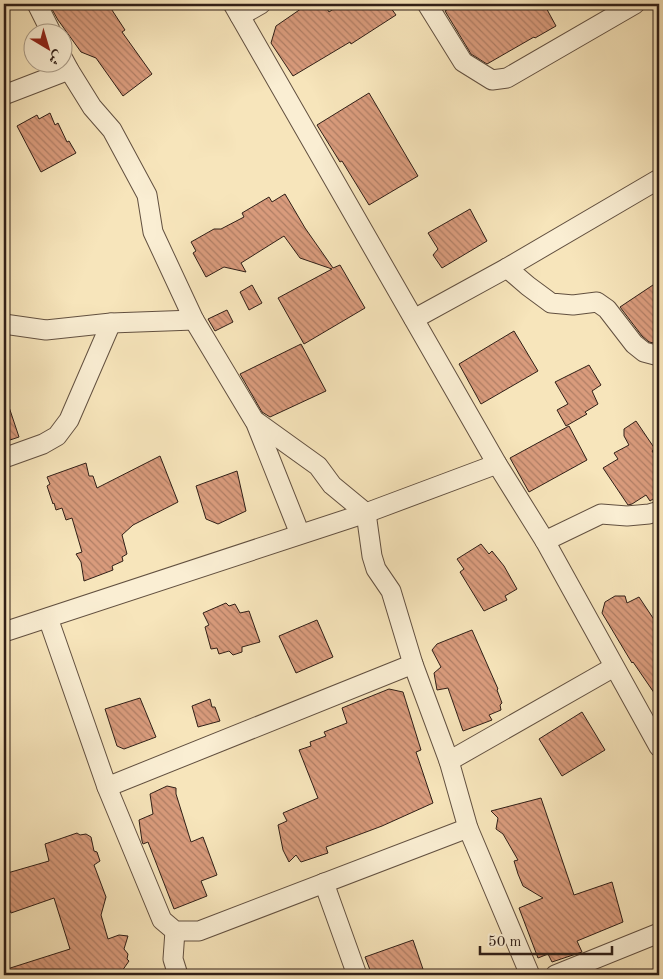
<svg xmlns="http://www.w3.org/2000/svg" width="663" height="979" font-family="'Old Standard TT',Amiri,serif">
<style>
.building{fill:url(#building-back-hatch);stroke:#301f17}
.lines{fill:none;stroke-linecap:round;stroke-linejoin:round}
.minor-casing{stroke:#625040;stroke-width:21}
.minor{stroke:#faeed3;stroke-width:19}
</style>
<defs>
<pattern id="building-back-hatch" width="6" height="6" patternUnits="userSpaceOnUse" patternTransform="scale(1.25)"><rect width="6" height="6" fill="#d99b7c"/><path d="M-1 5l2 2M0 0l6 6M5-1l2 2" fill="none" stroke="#b07e65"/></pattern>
</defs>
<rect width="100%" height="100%" fill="#f7e5bb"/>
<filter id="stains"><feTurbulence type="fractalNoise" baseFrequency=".004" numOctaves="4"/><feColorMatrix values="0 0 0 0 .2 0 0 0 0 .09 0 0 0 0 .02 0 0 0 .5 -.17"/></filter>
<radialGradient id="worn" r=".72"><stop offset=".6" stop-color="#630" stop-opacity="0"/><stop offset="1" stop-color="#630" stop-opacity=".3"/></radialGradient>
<g class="building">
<polygon points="49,4 108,4 125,30 122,32 152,74 123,96 96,58 81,52 58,20"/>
<polygon points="308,4 324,4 329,12 341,4 388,4 396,15 351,44 350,42 293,76 271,43 276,26"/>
<polygon points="456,4 544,4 556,26 535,38 534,37 487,64 471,54 445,11"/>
<polygon points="369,93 418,176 369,205 342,161 340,162 317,125"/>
<polygon points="50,113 55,125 58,123 67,142 69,141 76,153 41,172 17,126 37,115 39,119"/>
<polygon points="285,194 305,228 333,268 340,265 365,308 304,344 278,298 332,269 300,258 284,236 241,263 246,272 224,267 206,277 193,253 196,251 191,242 214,229 221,229 244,217 242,213 269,197 272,202"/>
<polygon points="470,209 487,241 442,268 433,255 438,249 428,233"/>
<polygon points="659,281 659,343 658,344 649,342 642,336 620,307"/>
<polygon points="252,285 262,303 249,310 240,292"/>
<polygon points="227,310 233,322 215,331 208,319"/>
<polygon points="514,331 538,371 481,404 459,364"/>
<polygon points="301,344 326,391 270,417 262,412 240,374"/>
<polygon points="589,365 601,385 592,391 598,404 585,412 587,414 566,426 557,410 568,404 555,382"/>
<polygon points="4,398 6,398 19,437 4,442"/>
<polygon points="636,421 655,449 652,451 659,461 659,495 650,501 646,495 632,504 628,505 603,468 618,459 614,453 629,445 624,436 624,429"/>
<polygon points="569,426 587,460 529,492 510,458"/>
<polygon points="160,456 178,502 133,525 122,535 127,554 122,557 123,561 112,566 113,570 84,581 81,562 76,554 82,552 72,518 66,520 62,508 56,510 54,503 53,504 47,486 50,484 47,477 86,463 89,476 93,476 97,488"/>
<polygon points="237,471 246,511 218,524 206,519 196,486"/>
<polygon points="481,544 489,554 492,551 504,566 517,589 505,596 507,600 484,611 460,572 464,569 457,559"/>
<polygon points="615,596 625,596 627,603 639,597 659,627 659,700 633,662 632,663 602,613 605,602"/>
<polygon points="226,603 229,606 235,604 240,613 249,611 260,642 242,647 242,652 233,655 229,651 219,654 217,648 211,649 205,627 209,625 203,613"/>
<polygon points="317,620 333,657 296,673 279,636"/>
<polygon points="472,630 498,689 497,690 502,703 500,705 501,710 489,715 492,720 463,731 448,688 437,690 434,673 441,667 432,650 437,644"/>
<polygon points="389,689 403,692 421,750 416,752 433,803 382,826 326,847 328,853 301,862 296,855 289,862 283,850 278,825 287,821 283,813 318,798 299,750 311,746 310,742 326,736 324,732 347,723 342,708"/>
<polygon points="140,698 156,737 124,749 117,746 105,709"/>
<polygon points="210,699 212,707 215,707 220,721 198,727 192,706"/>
<polygon points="582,712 605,750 562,776 539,739"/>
<polygon points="167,786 176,788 176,794 191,842 203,837 217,875 201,881 207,896 174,909 148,842 143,844 142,841 139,820 153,814 150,794"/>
<polygon points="541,798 574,895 612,882 623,922 577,941 582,952 552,962 548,954 538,958 519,908 543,898 523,886 518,874 514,861 518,860 503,834 496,829 498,818 491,811"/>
<polygon points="77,833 80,835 86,834 91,837 94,851 97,852 100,861 94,865 106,897 101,915 108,939 119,935 128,936 124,949 128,954 127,959 129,961 122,971 107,975 4,975 4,970 70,949 54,898 11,913 4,898 4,874 49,861 45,844"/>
<polygon points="413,940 425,975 372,975 365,957"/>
</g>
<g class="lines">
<g class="minor-casing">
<g id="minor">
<polyline points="37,4 51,32"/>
<polyline points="233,4 497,464 545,541 659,747"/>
<polyline points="427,4 463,62 492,80 507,78 635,4"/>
<polyline points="240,16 261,4"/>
<polyline points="62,57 69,70 92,107 112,130 147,195 153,232 194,320 254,420 318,466 332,485 366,513 372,556 376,569 391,591 413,664 449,761 468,828 530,975"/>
<polyline points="4,95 69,70"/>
<polyline points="507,268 528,286 551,303 573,305 597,302 607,309 634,344 644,352 659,356"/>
<polyline points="414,319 507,268 659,179"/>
<polyline points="4,324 46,330 111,323 194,320"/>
<polyline points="255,421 300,534"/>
<polyline points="4,458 43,444 57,436 69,420 111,323"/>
<polyline points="545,541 601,514 627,516 649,514 659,511"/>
<polyline points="48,618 107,787 413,664"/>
<polyline points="4,632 366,513 497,464"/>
<polyline points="449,761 614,667"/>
<polyline points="107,787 162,920 175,931 199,931 468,828"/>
<polyline points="324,883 357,975"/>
<polyline points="175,931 173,959 178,975"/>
<polyline points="555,975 659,933"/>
</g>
</g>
<use href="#minor" class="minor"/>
</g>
<rect width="663" height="979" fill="none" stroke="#f7e5bb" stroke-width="20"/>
<rect x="5" y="5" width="653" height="969" fill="none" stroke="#301f17" stroke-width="2.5"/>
<rect x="10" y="10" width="643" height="959" fill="none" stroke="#301f17"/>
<g transform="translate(48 48) rotate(142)"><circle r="24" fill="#faeed3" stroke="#a99b88"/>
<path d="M0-4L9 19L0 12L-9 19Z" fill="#8f2418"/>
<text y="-8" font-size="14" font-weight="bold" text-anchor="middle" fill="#301f17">ش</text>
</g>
<path d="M480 946v8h132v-8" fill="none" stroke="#301f17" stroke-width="2.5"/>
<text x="488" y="946" font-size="15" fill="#301f17" stroke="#faeed3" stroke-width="4" paint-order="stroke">50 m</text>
<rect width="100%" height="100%" filter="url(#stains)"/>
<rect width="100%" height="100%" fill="url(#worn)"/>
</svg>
